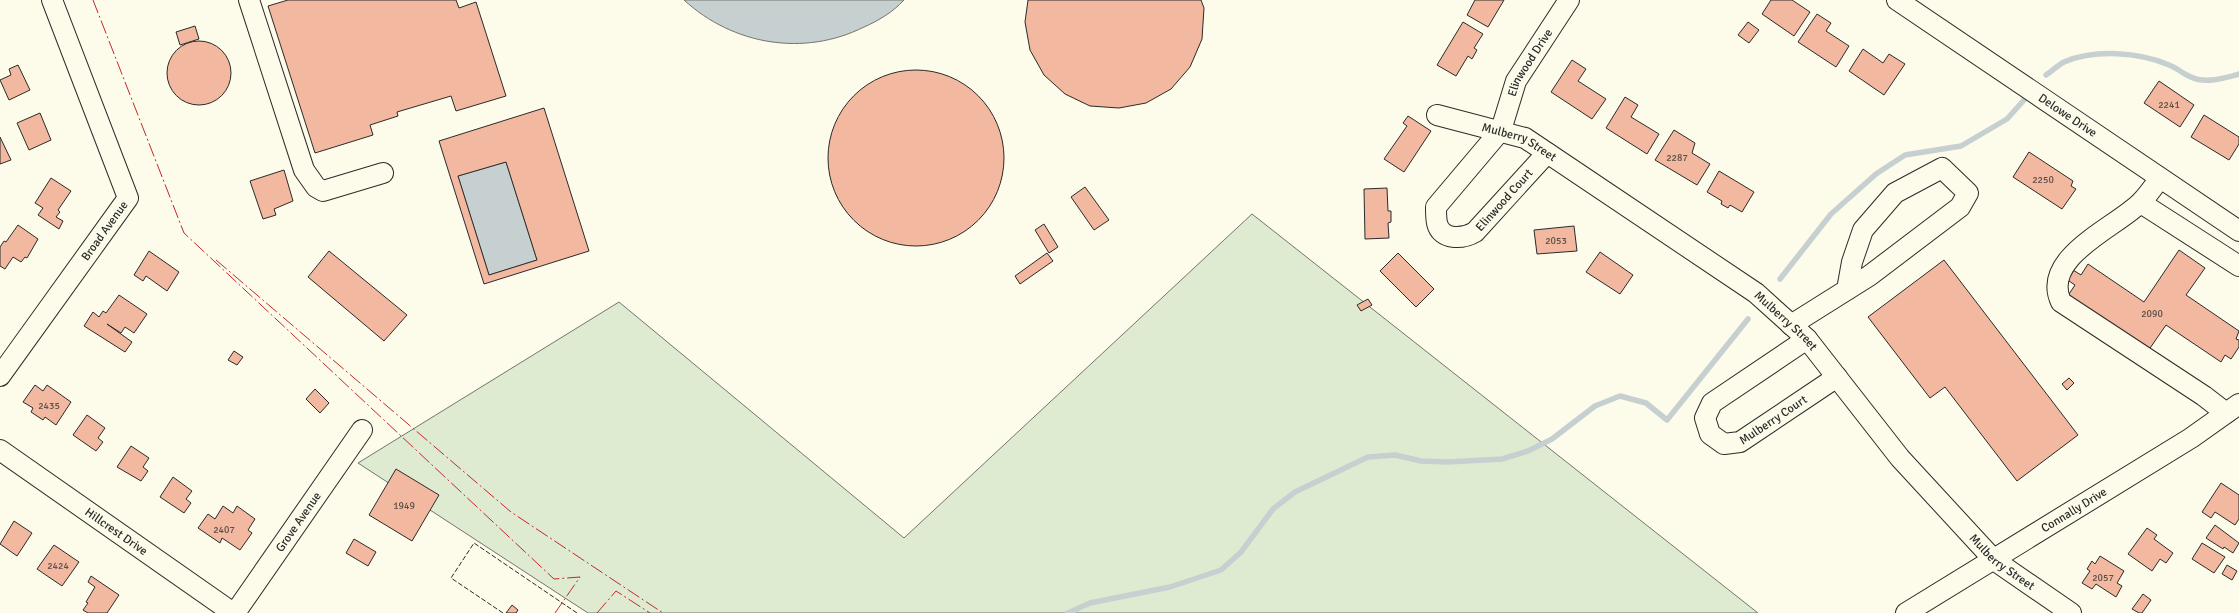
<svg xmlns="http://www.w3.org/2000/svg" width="2239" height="613" font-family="Signika,sans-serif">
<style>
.green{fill:#deebd1;stroke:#74746e}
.water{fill:#c7d0d0;stroke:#74746e}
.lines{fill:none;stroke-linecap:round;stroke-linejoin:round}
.stream{stroke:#c7d0d0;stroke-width:5.5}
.building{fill:#f2b8a0;stroke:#2b2b2b;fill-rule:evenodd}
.minor-casing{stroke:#2b2b2b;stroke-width:22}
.minor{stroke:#fdfbea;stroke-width:20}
.fence{stroke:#2b2b2b;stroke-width:1;stroke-dasharray:5 2;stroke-linecap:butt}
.power{stroke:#c62828;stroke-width:1;stroke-dasharray:14 3 2 3;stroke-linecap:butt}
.labels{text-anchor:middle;stroke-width:3;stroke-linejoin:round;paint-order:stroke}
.number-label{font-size:10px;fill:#5d4e48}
.street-label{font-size:12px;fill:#2b2b2b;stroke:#fdfbea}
</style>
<rect width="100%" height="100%" fill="#fdfbea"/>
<polygon class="green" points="1252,214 1758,613 588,613 358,463 619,302 904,538"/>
<g class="water">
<path d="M684 0H904C893 12 878 21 864 27 804 57 733 45 684 0Z"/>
<polygon points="506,162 537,260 489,275 458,176"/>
</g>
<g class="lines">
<g class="stream">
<path d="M2046 75C2052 71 2058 65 2064 62 2095 49 2139 52 2169 65 2177 68 2183 74 2191 77 2205 84 2225 78 2239 74"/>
<polyline points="1780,279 1831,214 1876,174 1905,155 1961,146 2007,119 2025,99"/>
<polyline points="1068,613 1090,603 1170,587 1221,570 1241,552 1273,509 1295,492 1368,457 1395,455 1421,461 1448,462 1502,459 1528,451 1552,439 1595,406 1620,396 1646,403 1667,420 1748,319"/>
</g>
</g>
<g class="building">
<polygon points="288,0 456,0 459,8 476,2 506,96 456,111 451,96 397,112 398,116 370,125 373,135 315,153 268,6"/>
<polygon points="1028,0 1201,0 1204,8 1202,39 1190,67 1171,89 1146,103 1119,108 1090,106 1065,94 1044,75 1030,50 1025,22"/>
<polygon points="1475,0 1504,0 1488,27 1467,15"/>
<polygon points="1771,0 1792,0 1810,12 1794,36 1762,14"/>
<polygon points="1817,14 1831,23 1826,31 1849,46 1836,67 1798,42"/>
<polygon points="1463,22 1483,34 1474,48 1477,50 1472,59 1468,56 1456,76 1437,65"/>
<polygon points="1748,22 1759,30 1749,43 1738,35"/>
<polygon points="195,26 199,39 180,45 176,32"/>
<circle cx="199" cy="73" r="32"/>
<polygon points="1863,49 1883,63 1889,54 1905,64 1884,95 1849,71"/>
<polygon points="1572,60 1586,69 1578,81 1606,99 1592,119 1551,92"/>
<polygon points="18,65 30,90 9,100 0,80 11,75 9,69"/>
<circle cx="916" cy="158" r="88"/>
<polygon points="2159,81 2194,105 2180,127 2144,103"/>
<polygon points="1625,97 1638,105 1631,117 1659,134 1647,154 1606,128"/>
<path d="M544 108 589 251 484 284 439 141ZM506 162 537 260 489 275 458 176Z"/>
<polygon points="40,113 51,140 29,150 17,123"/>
<polygon points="2204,115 2239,137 2239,144 2229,160 2191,137"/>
<polygon points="1408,116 1431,131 1404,172 1384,159 1407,126 1403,123"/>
<polygon points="1674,130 1695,143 1692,153 1710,164 1697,185 1655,160"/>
<polygon points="0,137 11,160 0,164"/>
<polygon points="2029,152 2073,181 2071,186 2076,189 2062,209 2013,177"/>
<polygon points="284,170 293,201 274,209 276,215 263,219 250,181"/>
<polygon points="1719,171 1754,192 1742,212 1730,205 1728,208 1721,204 1722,201 1707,192"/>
<polygon points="51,178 71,191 58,210 60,212 56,217 63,221 59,229 38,215 43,208 35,203"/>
<polygon points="1085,187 1109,220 1094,230 1071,197"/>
<polygon points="1387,188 1388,211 1391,211 1391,222 1388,223 1389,238 1365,239 1364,189"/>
<polygon points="1044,224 1058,247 1049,253 1035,230"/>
<polygon points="18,225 38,239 27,258 25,257 21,262 13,257 5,269 0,266 0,247 4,241 6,242"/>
<polygon points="1574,226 1577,251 1537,254 1534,230"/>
<polygon points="2179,250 2205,268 2186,295 2239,331 2236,339 2239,340 2239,347 2231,359 2225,355 2221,362 2166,325 2148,351 2067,297 2075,285 2066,279 2073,270 2081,275 2088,264 2144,302"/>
<polygon points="149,251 179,272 167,291 146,276 143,281 134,275"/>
<polygon points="329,251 407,315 384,341 308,277"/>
<polygon points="1600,252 1633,275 1620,294 1586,272"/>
<polygon points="1047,253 1053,261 1020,284 1015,276"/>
<polygon points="1398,253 1434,289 1416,307 1380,271"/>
<polygon points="1944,260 2078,435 2017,481 1945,387 1930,398 1868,317"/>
<polygon points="119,295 147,314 134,333 125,327 121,333 107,324 132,342 125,352 84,326 93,312 99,317 103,311 106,313"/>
<polygon points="1368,299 1372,305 1361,311 1357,305"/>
<polygon points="234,351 243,357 237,365 228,360"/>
<polygon points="2069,378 2074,383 2067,390 2062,384"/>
<polygon points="35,385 43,391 47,385 71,402 56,425 45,417 43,420 31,412 33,408 23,402"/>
<polygon points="315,389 329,403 320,413 306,399"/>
<polygon points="87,415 105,428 98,438 103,442 96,451 73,435"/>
<polygon points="131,446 149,458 143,467 148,471 141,481 117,467"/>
<polygon points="396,469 439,495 412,541 369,515"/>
<polygon points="173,477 192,491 186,499 191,503 184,513 160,497"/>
<polygon points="2221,483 2239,495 2239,519 2235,525 2215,512 2211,518 2202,512"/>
<polygon points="223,506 233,513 237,506 255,519 248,530 252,533 240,550 222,538 220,543 198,528 208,514 215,519"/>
<polygon points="14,521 32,533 17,556 0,544"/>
<polygon points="2215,525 2239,543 2233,553 2224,547 2223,549 2206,538"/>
<polygon points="2147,528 2157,535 2154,539 2173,553 2166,563 2160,559 2152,571 2128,554"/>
<polygon points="354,539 376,552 368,566 346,553"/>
<polygon points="2202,543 2225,557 2214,573 2192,559"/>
<polygon points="54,545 79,562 62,586 37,569"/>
<polygon points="2100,556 2124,571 2117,583 2122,586 2116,597 2096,584 2092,589 2082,583 2090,571 2087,569 2092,561 2095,564"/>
<polygon points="2227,565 2237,571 2232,580 2222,574"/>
<polygon points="91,576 119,595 107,613 88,613 83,610 88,603 86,602 95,587 88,582"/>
<polygon points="2143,594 2151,600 2142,613 2139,613 2132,609"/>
<polygon points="512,605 518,610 516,613 506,613"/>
</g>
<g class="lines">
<g class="minor-casing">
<g id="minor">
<polyline points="249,0 304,170 316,187 323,191 383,173"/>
<path id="s1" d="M1897 0 2239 231"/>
<path id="s2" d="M1437 115 1525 138 1756 293 1807 339 1900 458 1994 560 2071 613"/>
<path id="s3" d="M1547 153 1475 232C1463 239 1441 241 1437 223 1436 218 1436 212 1436 207L1501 130 1516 81 1569 0"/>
<path d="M2160 178C2154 186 2148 195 2141 202 2117 227 2040 257 2061 302L2204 396 2226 413"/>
<polyline points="2141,203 2239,266"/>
<polyline points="1791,325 1869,276 1960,207 1968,193 1942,168 1895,193 1863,230 1852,262 1847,290"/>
<path id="s4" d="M1807 339 1712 403 1705 418 1710 434 1724 444 1740 442 1837 377"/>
<path id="s5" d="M0 376 128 198 52 0"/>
<path id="s6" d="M0 450 233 613"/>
<path id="s7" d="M235 613 362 430"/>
<path id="s8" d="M1906 613 2191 438 2239 404"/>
</g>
</g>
<use href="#minor" class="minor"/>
<polyline class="fence" points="503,613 451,578 474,543 577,613"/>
<g class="power">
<polyline points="93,0 184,233 554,579 580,577 555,613"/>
<polyline points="216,260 511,512 663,613"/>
<polyline points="597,613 616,591 650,613"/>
</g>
</g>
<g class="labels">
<g class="number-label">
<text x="2169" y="108">2241</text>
<text x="1677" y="161">2287</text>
<text x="2043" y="183">2250</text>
<text x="1556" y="244">2053</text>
<text x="2152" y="317">2090</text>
<text x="49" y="409">2435</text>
<text x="404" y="509">1949</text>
<text x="224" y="533">2407</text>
<text x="58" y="569">2424</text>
<text x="2103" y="581">2057</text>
</g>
<g class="street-label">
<text dy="4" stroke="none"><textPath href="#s3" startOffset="343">Elinwood Drive</textPath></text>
<text dy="4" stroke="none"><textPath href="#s1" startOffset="206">Delowe Drive</textPath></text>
<text dy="4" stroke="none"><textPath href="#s2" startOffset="87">Mulberry Street</textPath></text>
<text transform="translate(1504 200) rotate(-48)" y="4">Elinwood Court</text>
<text dy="4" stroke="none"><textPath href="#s5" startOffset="179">Broad Avenue</textPath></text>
<text dy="4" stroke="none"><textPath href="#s2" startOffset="410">Mulberry Street</textPath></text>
<text dy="4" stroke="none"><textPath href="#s4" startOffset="221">Mulberry Court</textPath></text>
<text dy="4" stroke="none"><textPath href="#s8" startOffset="197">Connally Drive</textPath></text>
<text dy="4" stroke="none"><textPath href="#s7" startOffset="111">Grove Avenue</textPath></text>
<text dy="4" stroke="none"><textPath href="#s6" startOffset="142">Hillcrest Drive</textPath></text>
<text dy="4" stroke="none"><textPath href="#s2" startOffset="735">Mulberry Street</textPath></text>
</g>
</g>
</svg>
